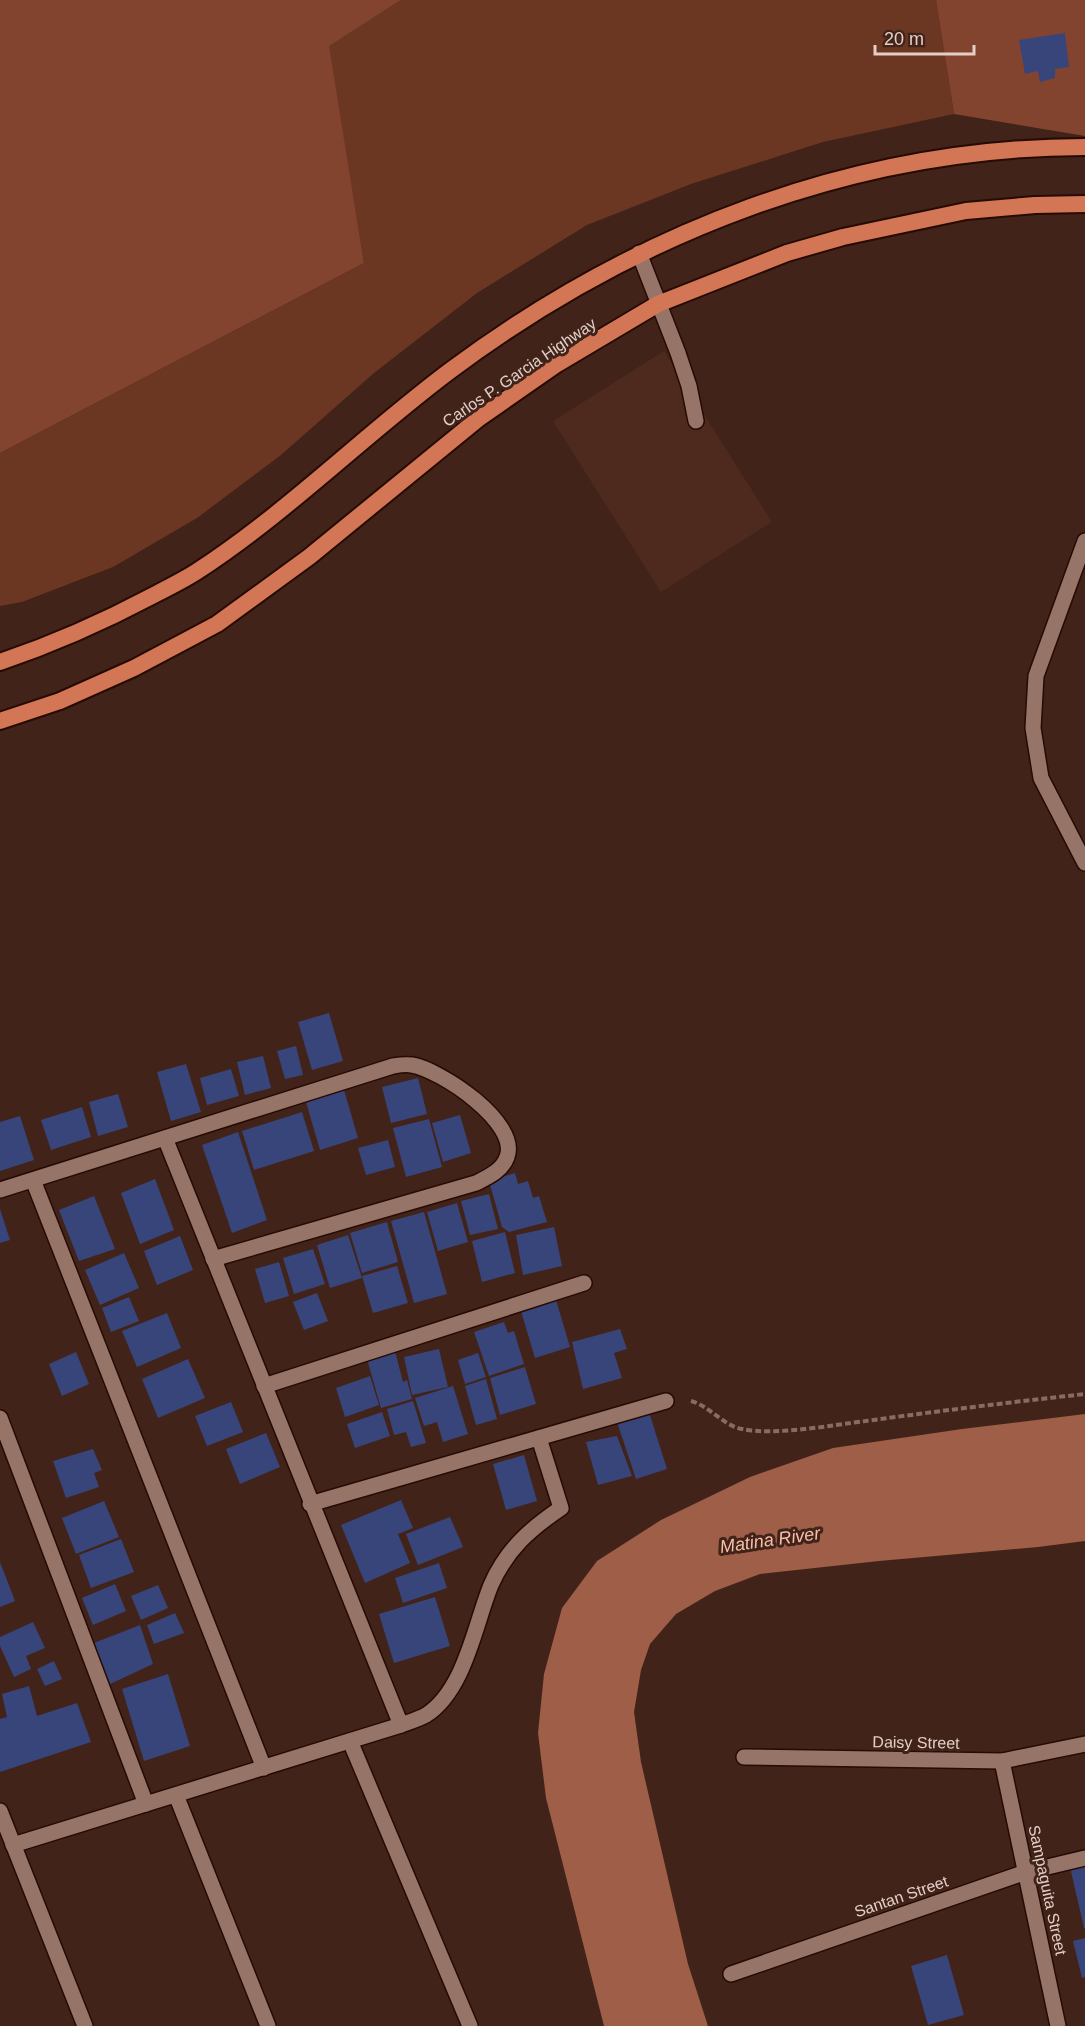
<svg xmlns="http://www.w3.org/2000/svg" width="1085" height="2026" font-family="Helvetica,sans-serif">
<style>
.built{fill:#4e2a1e}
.green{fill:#6b3622}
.forest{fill:#82442f}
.water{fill:#9e5e48}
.building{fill:#38457a}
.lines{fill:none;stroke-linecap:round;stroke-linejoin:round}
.service-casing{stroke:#260b04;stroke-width:18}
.minor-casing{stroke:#260b04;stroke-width:18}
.trunk-casing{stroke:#260b04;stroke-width:20}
.path{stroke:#866c63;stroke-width:4;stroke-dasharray:6 3;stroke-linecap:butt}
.service{stroke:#977468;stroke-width:15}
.minor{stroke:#977468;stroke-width:15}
.trunk{stroke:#d27655;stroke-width:16}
.labels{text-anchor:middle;stroke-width:6;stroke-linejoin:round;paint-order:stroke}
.street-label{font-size:16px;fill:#e3cfc8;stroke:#412319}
.water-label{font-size:18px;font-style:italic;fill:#f7beaa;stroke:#412319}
</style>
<rect width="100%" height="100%" fill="#412319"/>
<polygon class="built" points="664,351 772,522 661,592 553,421"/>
<polygon class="green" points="401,0 936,0 954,114 823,142 691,184 587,225 477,293 374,373 281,455 197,518 113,567 22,602 0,606 0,453 364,263 328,46"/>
<g class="forest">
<polygon points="0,0 401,0 329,46 364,263 0,453"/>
<polygon points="936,0 1085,0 1085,136 954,114"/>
</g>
<polygon class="water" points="1085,1414 1085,1541 1038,1547 879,1561 760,1574 715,1591 676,1614 650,1644 641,1670 634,1712 641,1762 688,1964 708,2026 604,2026 546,1798 538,1733 544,1674 562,1608 597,1561 661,1520 750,1477 833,1448 962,1429"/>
<g class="building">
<polygon points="1065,33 1069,67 1055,69 1055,78 1040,82 1038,71 1025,74 1019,40"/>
<polygon points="329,1013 343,1061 312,1070 298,1022"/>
<polygon points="296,1046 303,1075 285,1079 277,1051"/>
<polygon points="263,1056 271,1088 245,1095 237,1062"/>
<polygon points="186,1064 201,1112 171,1121 157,1072"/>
<polygon points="231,1069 239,1096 207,1105 200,1078"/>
<polygon points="418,1078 427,1114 391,1123 382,1087"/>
<polygon points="344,1090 358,1138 320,1150 306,1102"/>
<polygon points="118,1094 128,1127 98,1136 89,1102"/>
<polygon points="82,1107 91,1137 51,1150 41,1120"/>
<polygon points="302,1112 314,1151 254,1170 242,1131"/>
<polygon points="460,1115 471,1153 443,1162 432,1123"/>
<polygon points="20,1116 34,1160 0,1171 0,1122"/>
<polygon points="429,1119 442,1167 406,1177 393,1128"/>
<polygon points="238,1132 267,1220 232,1233 202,1145"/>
<polygon points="388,1140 395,1167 366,1175 358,1148"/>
<polygon points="515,1173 518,1184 528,1181 533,1198 539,1196 547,1222 509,1232 502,1227 489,1181"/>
<polygon points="155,1179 174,1230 140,1244 121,1193"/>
<polygon points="489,1194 498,1229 470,1235 461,1201"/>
<polygon points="94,1196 115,1249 79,1261 59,1210"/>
<polygon points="457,1203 468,1242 438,1251 427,1212"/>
<polygon points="0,1209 10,1240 0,1243"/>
<polygon points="424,1212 447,1294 414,1303 391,1221"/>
<polygon points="387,1222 398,1262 362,1273 350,1233"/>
<polygon points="554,1227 562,1266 523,1275 516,1235"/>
<polygon points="505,1232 515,1273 482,1282 472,1241"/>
<polygon points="348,1235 362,1278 330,1288 317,1245"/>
<polygon points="180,1236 193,1270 157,1285 144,1251"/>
<polygon points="313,1249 325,1284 294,1294 283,1258"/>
<polygon points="124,1253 139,1288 100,1305 85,1270"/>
<polygon points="279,1262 289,1296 265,1303 255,1269"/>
<polygon points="397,1266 408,1303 373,1313 362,1276"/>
<polygon points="317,1293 328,1321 304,1330 293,1302"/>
<polygon points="129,1297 139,1321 111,1332 102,1308"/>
<polygon points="556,1300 570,1347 535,1358 521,1311"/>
<polygon points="167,1313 181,1348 137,1367 122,1331"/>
<polygon points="504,1322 508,1333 514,1331 524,1364 489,1376 474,1332"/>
<polygon points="620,1329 627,1349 614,1353 622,1378 583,1389 572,1342"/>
<polygon points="439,1349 448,1387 412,1395 404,1357"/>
<polygon points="395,1351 403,1382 407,1380 412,1399 381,1408 367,1359"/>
<polygon points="76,1352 89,1384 62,1396 49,1364"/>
<polygon points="478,1353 486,1377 465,1384 458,1360"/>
<polygon points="188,1359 205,1398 158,1418 142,1379"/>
<polygon points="525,1367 536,1404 500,1415 490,1378"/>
<polygon points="370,1376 379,1405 345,1417 336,1388"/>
<polygon points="486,1379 497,1419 476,1425 465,1386"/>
<polygon points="453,1386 468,1434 443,1442 437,1422 424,1426 415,1398"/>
<polygon points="413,1401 426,1443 411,1447 406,1432 394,1435 387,1409"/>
<polygon points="231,1402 243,1432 207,1446 195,1416"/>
<polygon points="382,1412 390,1436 355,1448 347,1424"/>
<polygon points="649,1412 667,1469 636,1479 617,1422"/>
<polygon points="266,1433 280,1467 240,1484 226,1449"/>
<polygon points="617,1436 632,1476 598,1485 586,1442"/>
<polygon points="93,1449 102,1470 94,1473 99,1487 66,1498 53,1461"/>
<polygon points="524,1455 537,1501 506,1510 493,1464"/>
<polygon points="401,1500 413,1528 398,1534 410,1563 365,1583 341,1525"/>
<polygon points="104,1501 119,1537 76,1554 62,1518"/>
<polygon points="450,1517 463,1547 418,1565 406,1534"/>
<polygon points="121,1539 134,1572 91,1588 79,1555"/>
<polygon points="0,1562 15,1601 0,1607"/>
<polygon points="439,1563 447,1588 403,1603 395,1578"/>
<polygon points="115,1584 126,1611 93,1625 82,1598"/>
<polygon points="158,1585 168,1608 141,1620 131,1596"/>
<polygon points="435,1597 450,1646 394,1663 379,1614"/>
<polygon points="175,1613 184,1633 154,1644 147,1625"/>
<polygon points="33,1622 45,1648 26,1656 31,1669 14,1677 0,1646 0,1637"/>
<polygon points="140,1625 153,1664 110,1684 94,1643"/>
<polygon points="54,1661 62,1679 45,1686 37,1669"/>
<polygon points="168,1674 190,1746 144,1761 122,1689"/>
<polygon points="29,1686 37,1716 77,1703 91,1742 0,1772 0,1719 7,1717 2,1694"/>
<polygon points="1085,1863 1085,1928 1084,1928 1070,1867"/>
<polygon points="1085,1938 1085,1977 1082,1978 1073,1941"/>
<polygon points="947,1955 964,2015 928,2025 911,1966"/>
</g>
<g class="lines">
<g class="service-casing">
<polyline id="service" points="639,253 678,353 689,386 696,421"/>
</g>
<g class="minor-casing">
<g id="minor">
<polyline points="1085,541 1036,676 1033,728 1041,778 1085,863"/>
<polyline points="165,1138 401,1725"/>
<polyline points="33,1180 264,1768"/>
<path d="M0 1190 393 1066C399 1065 406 1064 412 1065 441 1070 520 1123 507 1157 502 1171 488 1177 476 1183L213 1259"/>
<polyline points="264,1386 584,1283"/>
<polyline points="0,1418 146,1804"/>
<polyline points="310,1504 666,1401"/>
<polyline points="350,1741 470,2026"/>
<polyline points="744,1757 1002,1761 1085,1744"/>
<polyline points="1002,1761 1058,2026"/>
<polyline points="176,1795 268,2026"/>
<polyline points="0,1811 85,2026"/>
<path d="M13 1845 401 1725C409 1722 419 1719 426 1715 465 1690 475 1624 491 1585 507 1549 530 1529 561 1508L539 1438"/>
<polyline points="731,1974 1026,1872 1085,1858"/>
</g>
</g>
<g class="trunk-casing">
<g id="trunk">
<path d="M0 662C53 644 103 622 152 596 167 588 182 581 196 572 287 513 364 435 451 370 635 233 854 147 1085 147"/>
<polyline points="0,721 60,701 134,668 217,624 309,557 478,419 557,364 658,304 787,253 843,237 966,211 1035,205 1085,204"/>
</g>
</g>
<path class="path" d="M691 1401C710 1406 722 1425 742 1429 775 1436 832 1425 866 1421 939 1411 1012 1402 1085 1394"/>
<use href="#service" class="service"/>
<use href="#minor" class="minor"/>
<use href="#trunk" class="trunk"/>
</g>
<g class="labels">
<g class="street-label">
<text transform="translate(519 372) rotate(-34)" y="6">Carlos P. Garcia Highway</text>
<text transform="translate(916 1742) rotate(1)" y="6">Daisy Street</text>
<text transform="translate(1048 1890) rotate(78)" y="6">Sampaguita Street</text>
<text transform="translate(901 1896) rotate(-19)" y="6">Santan Street</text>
</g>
<g class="water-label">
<text transform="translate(770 1540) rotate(-8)" y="6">Matina River</text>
</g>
</g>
<path d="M875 45v9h99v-9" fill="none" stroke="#e3cfc8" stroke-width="3"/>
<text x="884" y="45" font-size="18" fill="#e3cfc8" stroke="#412319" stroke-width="4.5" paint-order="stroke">20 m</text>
</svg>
